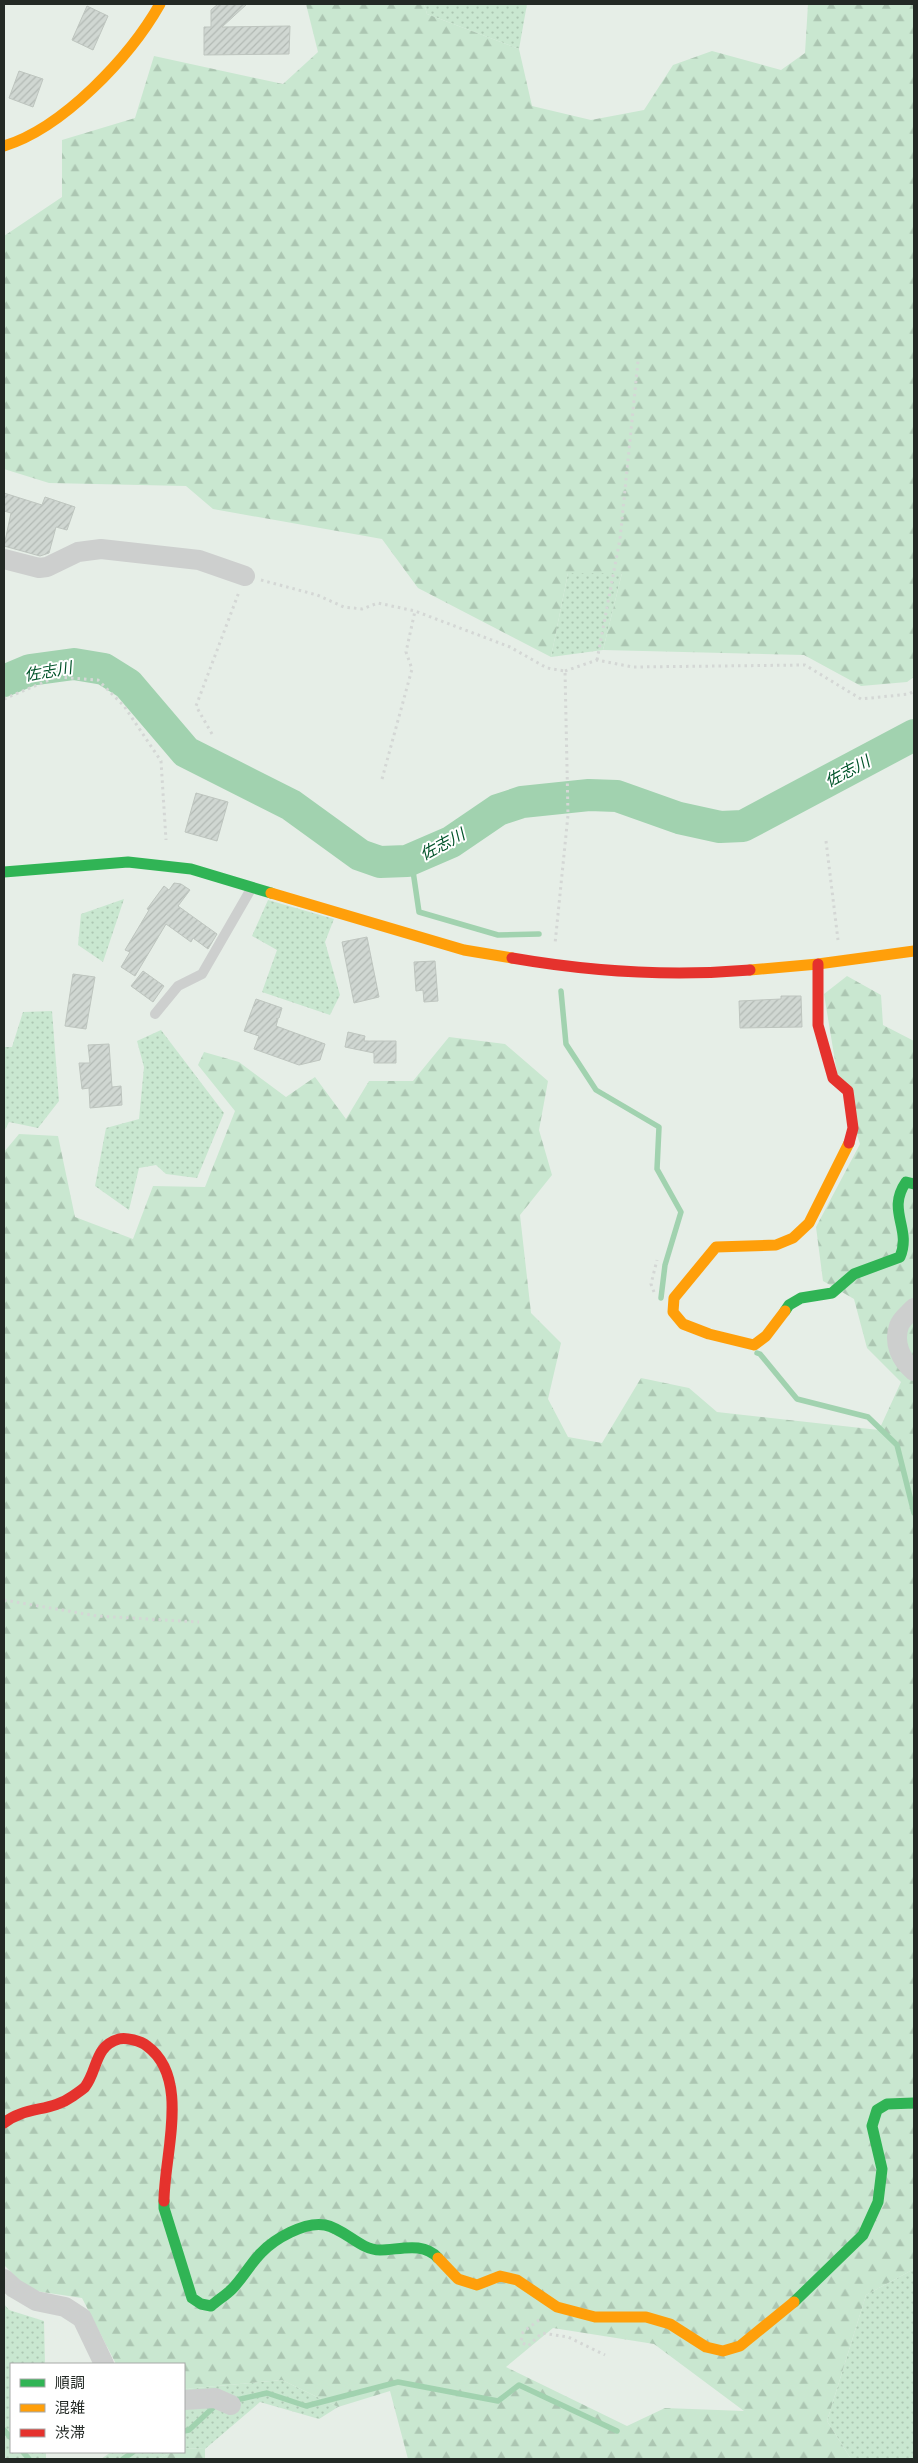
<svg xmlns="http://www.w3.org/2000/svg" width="918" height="2463" font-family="'Source Sans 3','Noto Sans JP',sans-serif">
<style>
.grass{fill:url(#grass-dots)}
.forest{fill:url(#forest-firs);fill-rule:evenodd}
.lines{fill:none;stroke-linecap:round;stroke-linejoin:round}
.stream{stroke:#a1d2af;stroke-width:5.5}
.river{stroke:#a1d2af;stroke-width:32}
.building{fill:url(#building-hatch);stroke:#bec5bf}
.path{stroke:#d4d7d5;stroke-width:3;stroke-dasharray:2.5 4;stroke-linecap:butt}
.lane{stroke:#cdcfce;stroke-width:10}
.street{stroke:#cdcfce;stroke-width:20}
.fast{stroke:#30b455;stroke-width:11}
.slow{stroke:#ff9f0a;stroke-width:11}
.jam{stroke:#e5322d;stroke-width:11}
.labels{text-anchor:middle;stroke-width:4;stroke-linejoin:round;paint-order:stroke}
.water-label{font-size:16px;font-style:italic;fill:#02542a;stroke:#fff}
</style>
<defs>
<pattern id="grass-dots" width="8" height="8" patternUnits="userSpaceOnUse" patternTransform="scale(1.25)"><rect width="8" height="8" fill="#c9e7d0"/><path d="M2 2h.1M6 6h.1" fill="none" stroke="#acc6b2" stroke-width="1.8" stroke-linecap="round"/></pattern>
<pattern id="forest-firs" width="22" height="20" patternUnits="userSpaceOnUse" patternTransform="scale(1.25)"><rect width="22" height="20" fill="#c9e7d0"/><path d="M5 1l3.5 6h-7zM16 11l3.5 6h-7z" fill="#acc6b2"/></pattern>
<pattern id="building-hatch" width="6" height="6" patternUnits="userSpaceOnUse" patternTransform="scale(1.25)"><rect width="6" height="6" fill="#d0d7d2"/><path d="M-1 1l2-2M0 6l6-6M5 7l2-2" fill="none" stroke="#b2b9b4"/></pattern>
</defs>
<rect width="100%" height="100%" fill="#e6eee7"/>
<g class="grass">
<polygon points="424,4 527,4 519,49 427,14"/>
<polygon points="568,573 622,573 603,650 551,657"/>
<polygon points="124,899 103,962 78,945 81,914"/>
<polygon points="268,900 334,919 325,942 340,995 330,1015 262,992 277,950 252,936"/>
<polygon points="52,1011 59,1101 38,1128 9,1122 4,1132 4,1047 12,1047 23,1012"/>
<polygon points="161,1030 224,1113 197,1178 166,1174 156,1165 139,1168 129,1210 95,1186 106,1128 139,1119 144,1067 137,1041"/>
<polygon points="914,2269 914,2459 851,2459 827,2421 866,2295"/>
<polygon points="4,2304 9,2310 44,2321 45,2364 11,2364 11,2452 46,2452 46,2459 4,2459"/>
<polygon points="282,2380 338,2407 319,2419 260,2402 205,2449 184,2448 184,2389"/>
<polygon points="111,2452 171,2452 158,2459 101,2459"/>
</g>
<g class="forest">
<polygon points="306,4 424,4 427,14 519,49 532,106 591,120 644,110 673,65 712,51 781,70 805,53 808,4 914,4 914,677 907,682 861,686 804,655 603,650 622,573 568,573 551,657 418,588 382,539 213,509 186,486 49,483 4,469 4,236 62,197 62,140 135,118 154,56 283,84 318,52"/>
<path d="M847 976 881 995 883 1025 914 1041V2269L866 2295 827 2421 851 2459H408L390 2391 338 2407 282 2380 184 2389V2364H116L82 2298 29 2290 4 2265V1152L19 1134 58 1136 75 1217 133 1239 153 1186 205 1187 235 1111 198 1065 204 1052 239 1062 286 1097 315 1077 346 1119 369 1081H413L449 1037 505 1044 548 1081 539 1130 552 1175 520 1215 531 1313 561 1343 548 1399 568 1437 602 1443 641 1378 689 1388 717 1412 879 1430 901 1382 867 1348 854 1299 823 1281 816 1227 860 1144 837 1073 824 994ZM553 2328 654 2344 744 2411 665 2408 627 2426 506 2367Z"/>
<polygon points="184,2448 205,2449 205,2459 158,2459 171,2452 184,2452"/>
</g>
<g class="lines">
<g class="stream">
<polyline points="407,861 413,871 419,912 498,935 539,934"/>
<polyline points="561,991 566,1044 596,1090 659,1127 657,1169 681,1212 665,1265 661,1298"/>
<polyline points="757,1353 760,1354 797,1399 868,1417 897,1445 914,1513"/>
<polyline points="232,2401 267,2393 306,2406 398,2382 498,2401 519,2385 617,2431"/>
<polyline points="4,2430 11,2438"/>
<polyline points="184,2431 189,2430 216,2405"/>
<polyline points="23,2452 29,2459"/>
<polyline points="123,2459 133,2452"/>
</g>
<polyline class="river" points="4,681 30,670 74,664 104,669 128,684 186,752 291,805 360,855 380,862 407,861 451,842 498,810 522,802 589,795 617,796 679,818 720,827 743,826 914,735"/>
</g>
<g class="building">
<polygon points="218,4 247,4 222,27 290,26 289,54 204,55 204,27 211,27 211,10"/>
<polygon points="87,6 108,16 93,50 72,40"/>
<polygon points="19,71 43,79 33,107 9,98"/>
<polygon points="4,493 42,505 45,497 75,507 67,530 56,527 49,553 40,556 4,546 11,513 4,511"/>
<polygon points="196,793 228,802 217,841 185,832"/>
<polygon points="174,883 181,884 190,890 178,906 217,934 208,949 193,938 191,942 166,924 135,976 121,967 130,952 125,950 149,910 147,909 164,886 169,890"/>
<polygon points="367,937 379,997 354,1003 342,942"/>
<polygon points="435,961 438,1001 424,1002 423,990 416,991 414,962"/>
<polygon points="143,971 164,986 153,1002 131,986"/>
<polygon points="73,974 95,977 86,1029 65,1026"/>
<polygon points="781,996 801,996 802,1027 740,1028 739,1001 781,999"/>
<polygon points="256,999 282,1008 279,1018 276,1019 278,1019 276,1026 325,1044 320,1060 299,1065 254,1049 259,1036 244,1031"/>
<polygon points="348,1032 365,1036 364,1041 396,1041 396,1063 374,1063 374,1053 345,1047"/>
<polygon points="109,1044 112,1087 121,1086 122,1105 90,1108 89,1088 82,1089 79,1063 90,1063 88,1045"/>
</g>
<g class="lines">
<g class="path">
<polyline points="261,580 317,595 344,607 362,609 378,603 415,611 510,647 547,668 565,671 568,815 555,944"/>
<polyline points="597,660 620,539 638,361"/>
<polyline points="565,671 597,660 633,667 805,665 861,699 909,694 914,691"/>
<polyline points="4,699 56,677 98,680 124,706 161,761 166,840"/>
<polyline points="212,734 196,706 239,592"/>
<polyline points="382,779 412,669 406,652 415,611"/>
<polyline points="826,841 838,940"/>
<polyline points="654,1292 651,1284 657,1260"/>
<polyline points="4,1600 97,1616 199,1622"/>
<polyline points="539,2320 523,2332 521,2342 528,2346 542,2333 568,2337 605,2355"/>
</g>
<polyline class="lane" points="155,1014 178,986 202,974 251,889"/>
<g class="street">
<polyline points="4,559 39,568 47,567 78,552 101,549 199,560 245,576"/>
<path d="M914 1308C910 1313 901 1319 899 1326 893 1343 901 1360 914 1371"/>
<polyline points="4,2279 14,2288 36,2301 65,2307 82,2318 104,2364"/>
<polyline points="184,2400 215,2398 231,2405"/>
</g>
<g class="fast">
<polyline points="4,872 128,862 191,869 271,893"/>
<path d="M785 1311 789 1305 801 1298 832 1293 854 1274 900 1257C912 1228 886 1211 906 1182L914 1184"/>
<path d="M164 2201V2208L192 2298 201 2304 211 2306C218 2300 226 2295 232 2289 243 2278 250 2264 261 2253 274 2239 305 2221 325 2225 345 2229 360 2250 380 2250 399 2250 423 2241 438 2258"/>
<polyline points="794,2302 863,2235 878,2202 882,2169 872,2126 877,2110 887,2104 914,2103"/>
</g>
<g class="slow">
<path d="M4 146C63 128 130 57 160 4"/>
<polyline points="271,893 464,950 512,958"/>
<polyline points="750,970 818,964 914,951"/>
<polyline points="785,1311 766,1336 754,1345 709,1334 683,1324 673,1312 674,1298 716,1247 776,1245 793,1238 809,1223 849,1143"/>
<polyline points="438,2258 458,2279 477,2285 500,2276 517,2280 557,2307 595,2317 646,2317 670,2324 706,2347 723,2351 740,2346 794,2302"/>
</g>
<g class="jam">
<path d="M512 958C593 972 668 977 750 970"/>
<polyline points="818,964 818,1025 833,1078 848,1091 853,1128 849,1143"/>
<path d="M4 2123C25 2106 51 2112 73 2096 77 2093 82 2090 85 2087 98 2070 94 2046 119 2039 126 2037 141 2041 147 2046 191 2078 164 2155 164 2201"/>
</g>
</g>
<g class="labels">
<g class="water-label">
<text transform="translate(48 671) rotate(-10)" y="6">佐志川</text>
<text transform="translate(847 771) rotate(-28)" y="6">佐志川</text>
<text transform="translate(442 844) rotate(-28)" y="6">佐志川</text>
</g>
</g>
<rect width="918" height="2463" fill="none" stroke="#232925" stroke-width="10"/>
<rect x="10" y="2363" width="175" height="90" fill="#ffffff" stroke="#a7a9a8"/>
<rect x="20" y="2379" width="25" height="8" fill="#30b455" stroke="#a7a9a8"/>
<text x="55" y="2388" font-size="15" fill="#232925">順調</text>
<rect x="20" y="2404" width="25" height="8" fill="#ff9f0a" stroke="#a7a9a8"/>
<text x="55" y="2413" font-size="15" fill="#232925">混雑</text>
<rect x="20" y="2429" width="25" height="8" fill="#e5322d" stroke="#a7a9a8"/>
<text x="55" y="2438" font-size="15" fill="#232925">渋滞</text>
</svg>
